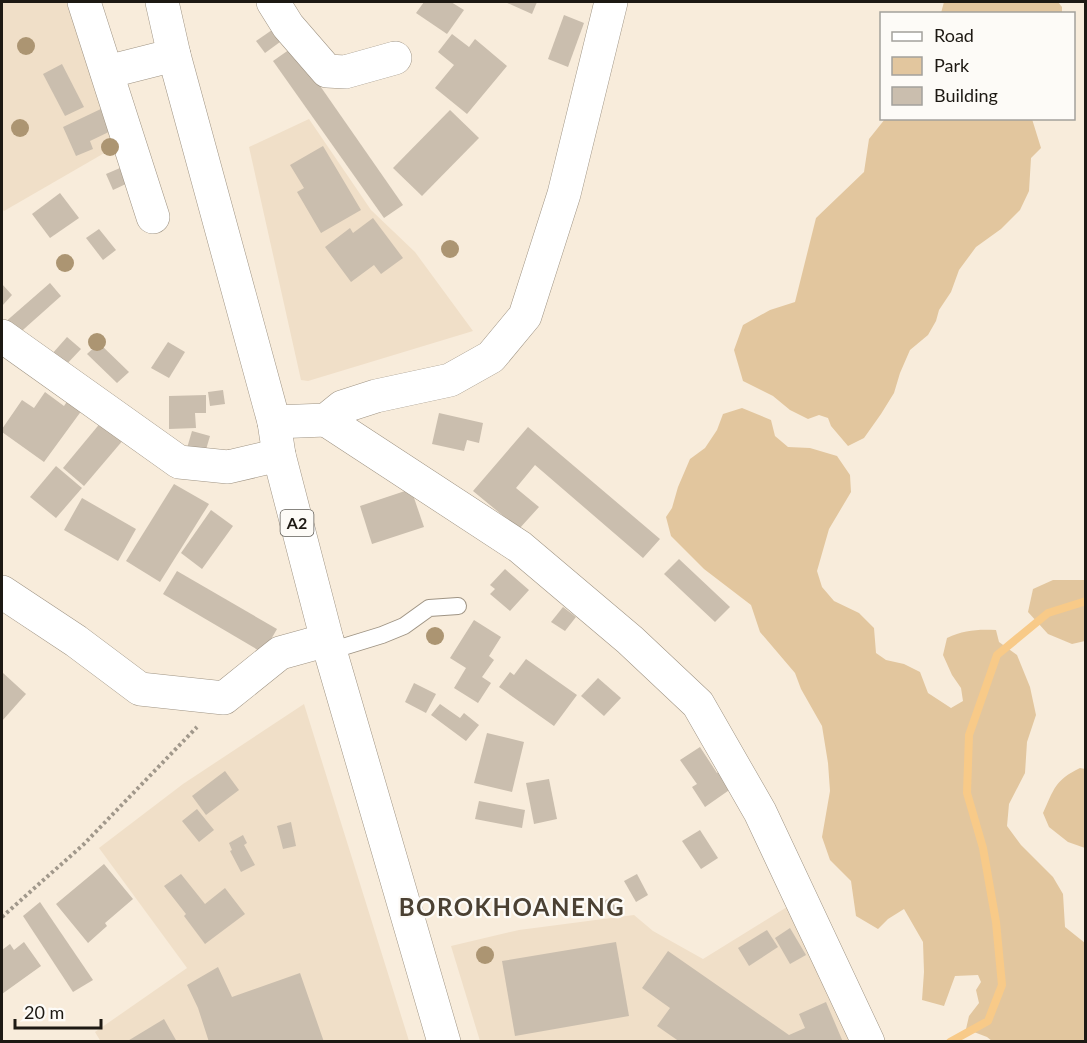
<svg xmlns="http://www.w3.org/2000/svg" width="1087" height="1043" font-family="Lato,sans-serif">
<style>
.built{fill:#f0dfc8}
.green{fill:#e2c69e}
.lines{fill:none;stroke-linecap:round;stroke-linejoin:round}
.stream{stroke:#f8ca88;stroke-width:8}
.building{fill:#cabeae}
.lane-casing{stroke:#9f9484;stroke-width:18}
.street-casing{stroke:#9f9484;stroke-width:34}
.primary-casing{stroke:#9f9484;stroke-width:34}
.path{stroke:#a1988b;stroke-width:4;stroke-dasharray:3 3;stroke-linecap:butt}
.lane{stroke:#fff;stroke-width:16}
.street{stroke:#fff;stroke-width:33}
.primary{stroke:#fff;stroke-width:33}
.tree{fill:#ac9572}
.labels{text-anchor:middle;stroke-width:4.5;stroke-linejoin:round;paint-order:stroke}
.shield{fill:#fdfbf7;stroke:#605d57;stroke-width:1.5}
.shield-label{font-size:16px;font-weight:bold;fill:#1d1913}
.district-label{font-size:24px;font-weight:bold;letter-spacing:1.5px;fill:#4b4133;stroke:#fdfbf7}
</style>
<rect width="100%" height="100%" fill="#f8ecdb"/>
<g class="built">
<polygon points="2,2 97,2 139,133 4,211 2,209"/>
<polygon points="309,119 371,210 415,252 473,331 308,381 301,380 249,147"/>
<polygon points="304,704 409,1041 101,1042 95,1032 187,968 99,848 183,784"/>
<polygon points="795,902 852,1041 480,1041 451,946 519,930 634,915 653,931 703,959"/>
</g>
<g class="green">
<polygon points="944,2 1058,2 1062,7 1062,13 941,13"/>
<polygon points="885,119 1032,119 1041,148 1031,158 1029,191 1020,210 1001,229 976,247 959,270 951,292 939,310 936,321 928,335 910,350 900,373 894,393 881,414 864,438 848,446 831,426 828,418 819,415 808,419 790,410 773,396 743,381 734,350 743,325 770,310 795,302 816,218 864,172 869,139"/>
<path d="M742 408 771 420 775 436 788 447 810 448 837 456 850 475 851 492 829 529 817 571 822 587 834 601 859 613 874 628 876 653 886 660 904 664 920 672 928 693 951 708 963 701 961 688 952 675 943 655 947 638C964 630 978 629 996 630L999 642 1017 655 1030 687 1036 715 1027 742 1025 773 1009 804 1007 826 1021 845 1053 877 1063 894 1065 927 1085 943V1041H992L987 1037 966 1029 969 1016 979 1003 976 990 981 982 978 975 955 976 944 1006 922 1000 924 972 923 942 904 909 888 919 878 929 856 916 851 881 830 860 822 837 830 791 828 763 822 726 801 689 795 673 760 632 751 605 704 569 671 536 666 517 672 508 678 487 690 459 705 448 717 430 723 414Z"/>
<polygon points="1053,580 1085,580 1085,641 1072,644 1048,634 1028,612 1033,589"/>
<path d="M1080 768 1085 769V848L1068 842 1049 827 1043 813C1054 789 1055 780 1080 768Z"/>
</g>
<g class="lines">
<polyline class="stream" points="950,1042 988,1021 1002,985 996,922 983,848 967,793 969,735 997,655 1048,613 1086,601"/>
</g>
<g class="building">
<polygon points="424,2 451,2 464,10 447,34 416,13"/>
<polygon points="505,2 537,2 532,14"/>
<polygon points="564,15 584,23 568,67 548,59"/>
<polygon points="272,30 280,42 265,53 256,41"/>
<polygon points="452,34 469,47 475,39 507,66 467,114 435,88 454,65 438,52"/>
<polygon points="293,47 403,205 384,218 273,61"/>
<polygon points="62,64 84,107 65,116 43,74"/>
<polygon points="105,107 115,129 90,141 93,149 76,156 63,127"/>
<polygon points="450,110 479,138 422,196 393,168"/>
<polygon points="323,146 361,210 321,233 297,192 304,188 290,165"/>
<polygon points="120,168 128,183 113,190 106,174"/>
<polygon points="60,193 79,218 50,238 32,214"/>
<polygon points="373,218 403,258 381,274 374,265 351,282 325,247 350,228 353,233"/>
<polygon points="99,229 116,250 103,260 86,238"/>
<polygon points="50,283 61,296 15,337 3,324"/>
<polygon points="2,284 12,295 2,306"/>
<polygon points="67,337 81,349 65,366 52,354"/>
<polygon points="168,342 185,352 169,378 151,368"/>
<polygon points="99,343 129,372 117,383 87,354"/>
<polygon points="223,390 225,404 210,406 208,392"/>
<polygon points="45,392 64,406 68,400 82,410 44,462 2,432 2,429 22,400 34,408"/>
<polygon points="206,395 206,413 195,413 196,428 169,429 169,396"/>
<polygon points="439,413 483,423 479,443 467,440 464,451 432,444"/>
<polygon points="102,421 124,439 84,486 63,468"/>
<polygon points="528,427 660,539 643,558 535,465 516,488 539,507 519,529 473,491"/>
<polygon points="192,431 210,436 205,453 187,448"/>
<polygon points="56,466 82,488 56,518 30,497"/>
<polygon points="174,484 209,504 160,582 126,561"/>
<polygon points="411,489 424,527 372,544 360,506"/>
<polygon points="82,498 136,529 118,561 64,530"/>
<polygon points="211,510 233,526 202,569 181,553"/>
<polygon points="679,559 730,607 715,622 664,574"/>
<polygon points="505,569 529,590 510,611 490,594 495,589 490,585"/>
<polygon points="177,571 277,629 263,653 163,594"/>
<polygon points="563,607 576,617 565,631 551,622"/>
<polygon points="474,620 501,637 489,656 494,660 482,677 491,683 478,703 454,688 466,668 450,658"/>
<polygon points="526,659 577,695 554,726 499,687 510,672 514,675"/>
<polygon points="3,673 26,694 2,721 2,675"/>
<polygon points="598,678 621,698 604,716 581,696"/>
<polygon points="414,683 436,694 426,713 405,702"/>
<polygon points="440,704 460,718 464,713 479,725 466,741 431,715"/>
<polygon points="487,733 524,742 512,792 474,783"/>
<polygon points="700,747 717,773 723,769 735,786 705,807 692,787 697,784 680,760"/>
<polygon points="225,771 239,790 206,815 192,796"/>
<polygon points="549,779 557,819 534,824 526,783"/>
<polygon points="479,801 525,810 522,828 475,819"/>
<polygon points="197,809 214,830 199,842 182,821"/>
<polygon points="291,822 296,846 283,849 277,826"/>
<polygon points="700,830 718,858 701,869 682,841"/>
<polygon points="243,835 247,843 244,845 255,865 241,872 230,851 232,850 229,843"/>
<polygon points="104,864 133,899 105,923 107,926 88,943 56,904"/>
<polygon points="181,874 205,904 225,888 245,914 205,944 184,916 186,914 164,886"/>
<polygon points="637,874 648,895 636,902 624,881"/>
<polygon points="611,897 617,911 609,915 602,902"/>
<polygon points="40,902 93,980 73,992 23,916"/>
<polygon points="790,928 806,955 790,964 775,938"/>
<polygon points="767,930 778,947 749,966 738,948"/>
<polygon points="24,942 41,966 2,994 2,950 10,944 14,950"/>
<polygon points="616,942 629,1016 515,1036 502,961"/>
<polygon points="668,951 789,1035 805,1028 799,1014 826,1002 843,1042 680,1042 657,1026 670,1008 642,988"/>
<polygon points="218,967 232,997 300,973 324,1042 209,1042 198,1008 187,985"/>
<polygon points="164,1019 177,1042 126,1042"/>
</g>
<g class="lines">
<g class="lane-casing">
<polyline id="lane" points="330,651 382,635 404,626 429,608 458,606"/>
</g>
<g class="street-casing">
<g id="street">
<polyline points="84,2 153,217"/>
<polyline points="273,2 288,26 327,71 345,72 395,58"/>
<polyline points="107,72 174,55"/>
<polyline points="2,336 179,462 228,467 279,455"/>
<polyline points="326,420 520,547 630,640 698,704 760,812 868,1042"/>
<polyline points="274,422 326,420 342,407 376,396 450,380 491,357 525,316 564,194 611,2"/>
<polyline points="2,592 76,641 140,689 224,698 280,653 327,640"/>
</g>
</g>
<g class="primary-casing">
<polyline id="primary" points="162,2 174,55 274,422 279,455 327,640 444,1042"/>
</g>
<polyline class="path" points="2,917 84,844 197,727"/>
<use href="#lane" class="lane"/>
<use href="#street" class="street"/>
<use href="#primary" class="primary"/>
</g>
<g class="tree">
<circle cx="26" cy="46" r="9"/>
<circle cx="20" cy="128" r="9"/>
<circle cx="110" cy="147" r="9"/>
<circle cx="450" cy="249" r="9"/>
<circle cx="65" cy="263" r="9"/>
<circle cx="97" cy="342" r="9"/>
<circle cx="435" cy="636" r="9"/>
<circle cx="485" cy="955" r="9"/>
</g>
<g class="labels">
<rect class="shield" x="280.5" y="510" width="33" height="26" rx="4.5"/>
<g class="shield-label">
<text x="297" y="529">A2</text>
</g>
<g class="district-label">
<text x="512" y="916">BOROKHOANENG</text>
</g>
</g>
<rect width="1087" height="1043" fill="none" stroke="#1d1913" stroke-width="6"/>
<rect x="880" y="12" width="195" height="108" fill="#fdfbf7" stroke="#a3a19c" stroke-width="1.5"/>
<rect x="892" y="32" width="30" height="9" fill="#ffffff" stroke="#a3a19c" stroke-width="1.5"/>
<text x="934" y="42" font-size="18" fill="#1d1913">Road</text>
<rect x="892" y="57" width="30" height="18" fill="#e2c69e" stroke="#a3a19c" stroke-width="1.5"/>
<text x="934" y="72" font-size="18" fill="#1d1913">Park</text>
<rect x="892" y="87" width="30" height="18" fill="#cabeae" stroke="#a3a19c" stroke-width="1.5"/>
<text x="934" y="102" font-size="18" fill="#1d1913">Building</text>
<path d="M15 1019v9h86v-9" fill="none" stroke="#1d1913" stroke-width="3"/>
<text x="24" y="1019" font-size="18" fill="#1d1913" stroke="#fdfbf7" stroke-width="4.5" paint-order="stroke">20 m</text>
</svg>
